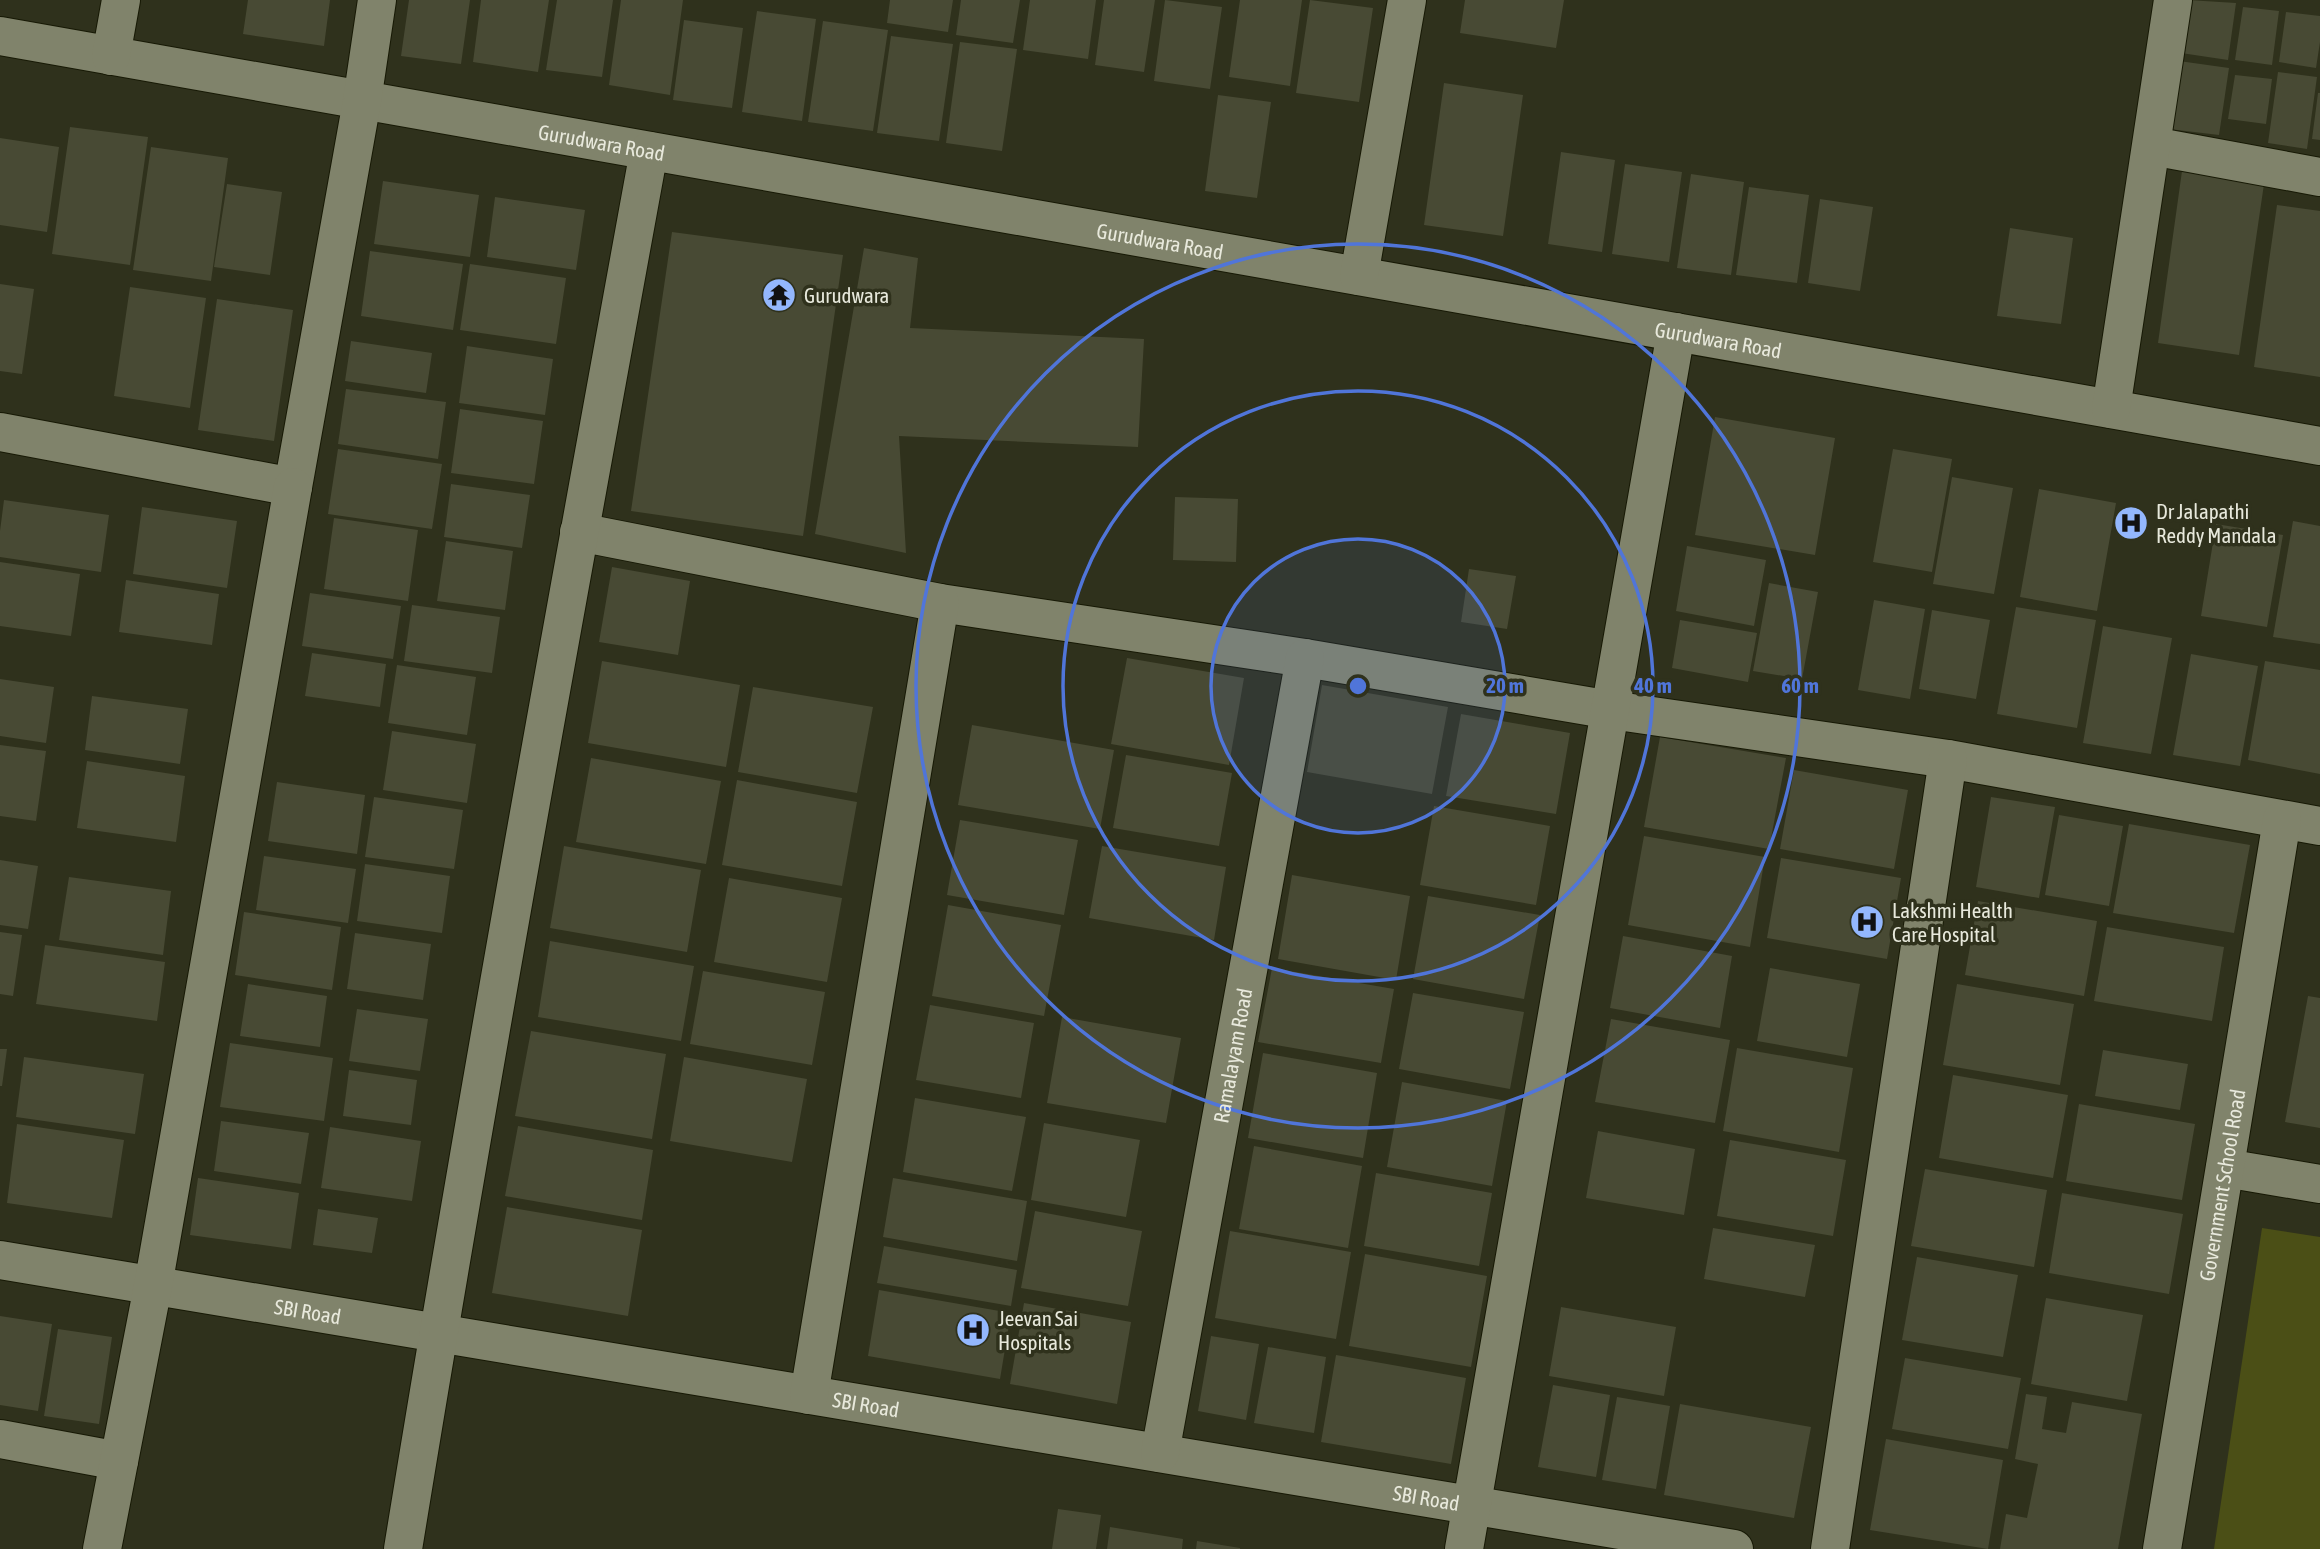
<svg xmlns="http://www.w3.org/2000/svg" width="2320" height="1549" viewBox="0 0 2320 1549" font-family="'Asap Condensed',sans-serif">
<rect width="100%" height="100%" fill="#2f311c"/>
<!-- green -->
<path fill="#4b4f16" d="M2262,1228l58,9v312h-106z"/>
<!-- building -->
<path fill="#484a34" d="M248,0h82l-6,46 -81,-12z
M409,0h61l-9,64 -60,-8z
M481,0h68l-11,72 -65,-10z
M557,0h56l-11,77 -56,-7z
M621,0h62l-13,95 -61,-10z
M890,0h63l-5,32 -61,-9z
M961,0h59l-7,43 -57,-8z
M1030,0h66l-8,59 -65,-9z
M1104,0h51l-11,72 -49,-7z
M1165,0l57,7 -12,82 -56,-8z
M1240,0h62l-12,86 -61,-9z
M1310,0l63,8 -14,94 -63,-9z
M1465,0h99l-8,48 -96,-15z
M2188,0l48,3 -8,57 -47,-7z
M2243,7l36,4 -7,54 -37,-5z
M757,11l59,8 -14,102 -60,-9z
M2286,12l34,4v26l-4,26 -37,-6z
M684,20l59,8 -11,80 -59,-8z
M823,21l65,9 -15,101 -65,-9z
M891,36l62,8 -14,97 -62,-8z
M960,42l57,7 -15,102 -56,-8z
M2179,61l50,7 -10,67 -50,-6z
M2278,72l39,5 -10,72 -39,-6z
M2235,75l37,4 -6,45 -38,-5z
M1444,83l79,12 -20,141 -79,-11z
M2318,93h2v47l-8,-1z
M1218,95l53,7 -14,96 -52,-7z
M70,127l78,10 -18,128 -78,-11z
M0,138l59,9 -12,85 -47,-7z
M151,147l77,11 -17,123 -78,-11z
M1561,152l54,8 -13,92 -54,-8z
M1625,164l57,8 -13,90 -57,-8z
M2182,171l82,13 -25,171 -81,-12z
M1691,174l53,8 -13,93 -54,-7z
M383,181l96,14 -9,62 -96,-13z
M227,184l55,8 -12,83 -56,-8z
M1749,187l60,8 -12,88 -61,-8z
M495,197l90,13 -9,60 -89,-13z
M1820,199l53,8 -13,84 -52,-8z
M2277,205l43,6v166l-66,-10z
M2010,228l63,10 -12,86 -64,-8z
M672,232l171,23 -40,281 -172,-25z
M864,248l54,10 -8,70 234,11 -6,108 -239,-11 7,117 -91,-19z
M370,251l93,13 -10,66 -92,-14z
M470,264l96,14 -10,66 -96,-14z
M0,284l34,5 -12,85 -22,-3z
M130,287l76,11 -16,110 -76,-12z
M217,299l76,11 -19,131 -76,-11z
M351,341l81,12 -6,40 -81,-12z
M467,346l86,13 -8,56 -86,-12z
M346,389l100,13 -8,57 -100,-15z
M460,409l83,12 -9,63 -83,-11z
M1715,417l120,21 -20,117 -120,-20z
M338,449l104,15 -10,65 -104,-15z
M1893,449l59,10 -20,113 -59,-10z
M1952,477l61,11 -19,106 -61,-10z
M451,484l79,11 -8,53 -78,-11z
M2039,489l77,14 -19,108 -77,-14z
M1175,497l63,2 -2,63 -63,-2z
M4,500l105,15 -8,57 -101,-15v-26z
M142,507l95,14 -10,67 -94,-14z
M334,518l84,12 -10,71 -84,-12z
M2293,521l27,5v118l-47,-7z
M2216,524l67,11 -16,92 -66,-11z
M446,541l67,10 -8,59 -68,-9z
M1687,546l79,14 -12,66 -78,-15z
M0,562l80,12 -9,62 -71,-10z
M612,567l78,14 -12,74 -79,-13z
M1469,569l47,7 -9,53 -46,-7z
M126,580l93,14 -7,51 -93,-13z
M1769,583l49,9 -16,87 -49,-8z
M310,593l91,13 -8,53 -91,-13z
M1874,600l51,9 -15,90 -52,-9z
M412,605l88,12 -8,56 -88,-12z
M2016,607l80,13 -19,108 -80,-14z
M1932,610l58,10 -14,79 -57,-10z
M1680,620l77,13 -9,49 -76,-14z
M2103,626l69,12 -21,116 -68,-11z
M312,653l74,11 -6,43 -75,-11z
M2191,654l67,12 -18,100 -67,-11z
M1127,658l117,20 -15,87 -118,-21z
M602,661l138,24 -14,82 -138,-24z
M2265,661l55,9v104l-72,-14z
M397,665l79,12 -9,58 -79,-12z
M0,679l54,8 -8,56 -46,-7z
M1322,685l126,22 -16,87 -125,-22z
M753,687l120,20 -16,86 -119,-21z
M92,696l96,13 -8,55 -95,-14z
M1461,714l109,19 -14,81 -110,-18z
M972,725l142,25 -14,79 -142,-24z
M392,731l84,13 -9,59 -84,-13z
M1660,737l126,21 -17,91 -125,-22z
M0,745l46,6 -10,70 -36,-5z
M1126,755l106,18 -13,73 -106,-18z
M591,758l130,23 -15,83 -130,-22z
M87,761l98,15 -9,66 -99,-14z
M1794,770l114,20 -14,79 -114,-20z
M737,780l120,22 -15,84 -120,-21z
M277,782l88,13 -8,59 -89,-13z
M374,797l89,13 -9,59 -89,-12z
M1991,797l64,10 -16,91 -63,-11z
M1434,806l116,20 -14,79 -116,-20z
M2059,815l64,11 -14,80 -64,-11z
M960,820l118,20 -14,75 -117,-20z
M2129,824l121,21 -16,88 -121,-20z
M1644,836l121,21 -15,90 -122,-22z
M564,846l137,24 -14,82 -137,-24z
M1102,846l124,21 -12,73 -125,-22z
M264,856l92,13 -8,54 -92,-13z
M1781,858l120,20 -14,81 -120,-21z
M0,860l38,6 -10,63 -28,-4z
M365,864l85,12 -8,57 -85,-12z
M1292,875l118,21 -14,84 -118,-21z
M69,877l102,14 -8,64 -104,-15z
M729,878l113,20 -15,84 -113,-20z
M1428,896l112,19 -16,84 -111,-20z
M1978,901l119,20 -13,75 -119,-21z
M948,905l113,20 -17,91 -112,-20z
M244,912l97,15 -9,63 -97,-15z
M2107,927l117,20 -12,74 -118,-20z
M0,932l22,3 -9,61 -13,-2z
M355,933l76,11 -8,56 -76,-11z
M1623,936l109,20 -12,72 -110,-20z
M550,941l144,25 -13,75 -143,-24z
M45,945l120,17 -8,59 -121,-17z
M1272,968l122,21 -13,74 -123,-21z
M1770,968l90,16 -13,73 -90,-16z
M703,971l122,21 -13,73 -122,-21z
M248,984l79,12 -7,51 -80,-11z
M1957,984l117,20 -14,81 -117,-20z
M1413,993l111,19 -14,77 -111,-20z
M2308,996l12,2v130l-35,-6z
M930,1005l104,18 -13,75 -105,-18z
M357,1009l71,10 -8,52 -71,-10z
M1062,1017l119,21 -15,85 -119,-20z
M1611,1019l119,21 -15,83 -120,-21z
M531,1031l135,23 -14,85 -137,-23z
M230,1043l103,15 -9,63 -104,-14z
M1737,1048l116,20 -14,84 -116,-21z
M0,1049h7l-5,37h-2z
M2103,1050l85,14 -8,46 -85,-14z
M1263,1053l114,20 -14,85 -115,-20z
M24,1057l120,17 -9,60 -119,-17z
M684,1057l123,22 -15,83 -122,-21z
M349,1070l68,10 -6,45 -68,-9z
M1953,1075l115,20 -15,83 -114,-20z
M1402,1082l105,19 -15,85 -105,-19z
M915,1098l111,19 -14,74 -109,-19z
M2079,1104l116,20 -13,76 -116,-19z
M221,1121l88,12 -8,51 -87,-13z
M1044,1123l96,17 -14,77 -95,-17z
M17,1124l107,16 -12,78 -105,-15z
M518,1126l135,24 -11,70 -137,-24z
M330,1127l91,14 -9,60 -91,-13z
M1598,1131l97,18 -11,66 -98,-17z
M1730,1140l116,20 -13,76 -116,-20z
M1254,1146l108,20 -14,82 -109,-19z
M1925,1169l122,21 -13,77 -123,-21z
M1376,1173l116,20 -13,73 -115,-20z
M198,1178l101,15 -8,56 -101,-14z
M893,1178l134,23 -10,60 -134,-24z
M2062,1193l121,21 -14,80 -120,-21z
M507,1207l135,23 -14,86 -136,-23z
M318,1209l60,9 -6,35 -59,-8z
M1035,1211l107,20 -14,75 -107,-18z
M1713,1228l102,17 -10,52 -101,-18z
M1230,1231l121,21 -15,87 -121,-21z
M884,1246l133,24 -6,36 -134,-23z
M1365,1254l122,22 -16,91 -122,-21z
M1917,1257l101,18 -15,82 -101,-17z
M879,1290l132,23 -11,66 -132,-23z
M2046,1298l97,17 -16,86 -96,-17z
M1024,1303l107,19 -14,82 -107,-20z
M1561,1307l115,20 -12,69 -115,-20z
M0,1316l52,8 -14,87 -38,-6z
M58,1329l54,8 -13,87 -55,-8z
M1211,1336l48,8 -13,76 -48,-9z
M1268,1347l58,10 -12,76 -60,-10z
M1336,1355l130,23 -15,86 -130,-22z
M1905,1358l116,20 -13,71 -116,-20z
M1553,1385l57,10 -14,82 -58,-10z
M2026,1394l21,3 -5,32 24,4 6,-31 70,12 -24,135h-118l6,-35 21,4 11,-54 -23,-5z
M1617,1397l53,9 -14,83 -54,-9z
M1680,1404l131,23 -17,91 -130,-23z
M1886,1439l117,21 -15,89 -118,-19z
M1058,1509l43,6 -5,34h-44z
M1110,1527l73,12 -1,10h-75z
M1197,1541l43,7v1h-44z"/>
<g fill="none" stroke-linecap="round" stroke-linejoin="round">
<!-- minor casing -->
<g stroke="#171905" stroke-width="40">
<g id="minor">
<path id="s1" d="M0,36l2320,410"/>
<path d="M111,56l10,-56"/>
<path d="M2152,146l168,31"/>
<path d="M1359,276l48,-276"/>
<path d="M2111,409l62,-409"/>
<path d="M0,432l293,55 69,-386 15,-101"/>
<path d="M579,532l361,71 365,55 306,52 337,49 372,67"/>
<path d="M2225,1168l95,16"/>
<path id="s2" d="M0,1260l1734,289"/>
<path d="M809,1395l131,-792"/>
<path d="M0,1439l119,22"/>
<path id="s3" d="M1160,1453l145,-795"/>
<path d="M102,1549l51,-263 140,-799"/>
<path d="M403,1549c76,-467 161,-933 246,-1398"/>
<path d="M1464,1549l212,-1217"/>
<path d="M1830,1549l118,-790"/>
<path id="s4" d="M2162,1549l120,-729"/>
</g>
</g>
<!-- minor -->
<use href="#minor" stroke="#80836b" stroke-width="38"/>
</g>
<!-- distance rings -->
<circle cx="1358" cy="686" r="147" fill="#5075d9" fill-opacity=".12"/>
<g fill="none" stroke="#5075d9" stroke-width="3.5">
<circle cx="1358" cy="686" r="147"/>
<circle cx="1358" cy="686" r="295"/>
<circle cx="1358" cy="686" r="442"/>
</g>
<!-- icons -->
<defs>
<g id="temple-disc" transform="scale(1.75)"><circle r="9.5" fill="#93b7fd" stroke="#2f311c"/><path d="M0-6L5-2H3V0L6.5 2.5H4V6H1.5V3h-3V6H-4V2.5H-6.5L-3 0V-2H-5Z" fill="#111"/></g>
<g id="hospital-disc" transform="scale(1.75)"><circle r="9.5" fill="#93b7fd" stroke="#2f311c"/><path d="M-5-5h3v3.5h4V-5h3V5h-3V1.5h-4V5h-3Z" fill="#111"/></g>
</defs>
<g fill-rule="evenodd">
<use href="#temple-disc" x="779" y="295"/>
<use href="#hospital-disc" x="2131" y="523"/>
<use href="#hospital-disc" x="1867" y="922"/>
<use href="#hospital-disc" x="973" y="1330"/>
</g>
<g text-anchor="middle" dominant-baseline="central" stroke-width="7" stroke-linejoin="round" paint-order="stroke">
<!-- street labels -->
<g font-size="21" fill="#e8e9dc" stroke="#2f311c">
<text stroke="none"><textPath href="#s1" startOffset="611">Gurudwara Road</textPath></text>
<text stroke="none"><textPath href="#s1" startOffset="1178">Gurudwara Road</textPath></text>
<text stroke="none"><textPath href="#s1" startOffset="1745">Gurudwara Road</textPath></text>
<text stroke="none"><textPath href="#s3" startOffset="404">Ramalayam Road</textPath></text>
<text stroke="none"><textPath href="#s4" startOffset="369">Government School Road</textPath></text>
<text stroke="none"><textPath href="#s2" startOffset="312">SBI Road</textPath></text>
<text stroke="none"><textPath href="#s2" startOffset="878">SBI Road</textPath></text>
<text stroke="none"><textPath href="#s2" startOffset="1446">SBI Road</textPath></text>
</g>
<!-- poi labels -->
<g font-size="21" fill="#e8e9dc" stroke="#2f311c" text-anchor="start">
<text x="804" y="295">Gurudwara</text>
<text x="2156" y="511">Dr Jalapathi<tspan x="2156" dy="24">Reddy Mandala</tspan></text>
<text x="1892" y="910">Lakshmi Health<tspan x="1892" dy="24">Care Hospital</tspan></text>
<text x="998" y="1318">Jeevan Sai<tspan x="998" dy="24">Hospitals</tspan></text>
</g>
</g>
<circle cx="1358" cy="686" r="10" fill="#5075d9" stroke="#2f311c" stroke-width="3.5"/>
<g font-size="21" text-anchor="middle" font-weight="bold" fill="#5075d9" stroke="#2f311c" stroke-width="7" stroke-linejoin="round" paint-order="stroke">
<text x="1505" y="693">20 m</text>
<text x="1653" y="693">40 m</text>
<text x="1800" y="693">60 m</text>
</g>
</svg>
